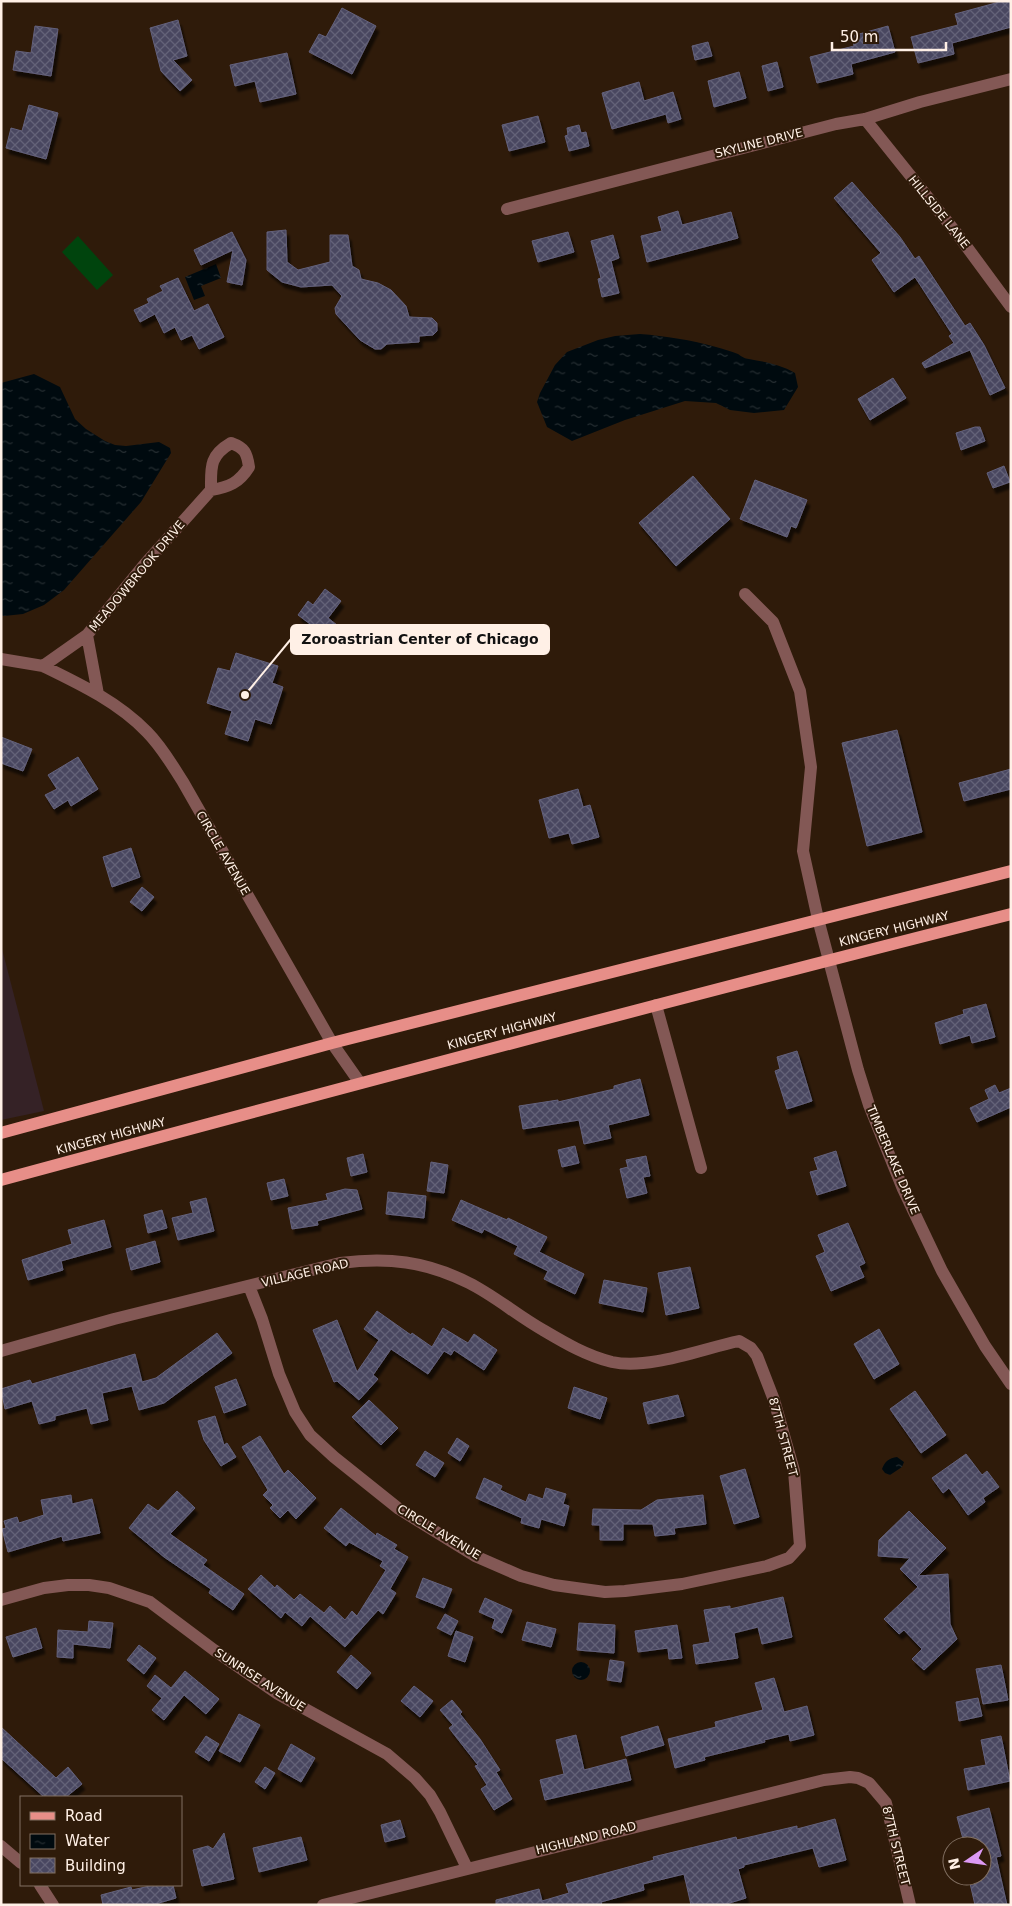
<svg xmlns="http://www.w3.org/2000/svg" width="1012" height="1906" viewBox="0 0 1012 1906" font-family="'DejaVu Sans',sans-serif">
<defs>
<pattern id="water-ripples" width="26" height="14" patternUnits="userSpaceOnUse" patternTransform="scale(1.25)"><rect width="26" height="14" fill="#000a0f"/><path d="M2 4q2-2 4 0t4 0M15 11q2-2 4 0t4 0" fill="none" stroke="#262e32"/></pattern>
<pattern id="building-cross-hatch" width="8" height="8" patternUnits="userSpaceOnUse" patternTransform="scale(1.25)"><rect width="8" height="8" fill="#494761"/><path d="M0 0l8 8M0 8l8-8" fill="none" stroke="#646278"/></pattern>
<filter id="shadow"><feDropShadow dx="3" dy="5.5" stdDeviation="1" flood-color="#0009"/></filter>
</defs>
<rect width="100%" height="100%" fill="#2f1b0a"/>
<!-- commercial -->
<path fill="#352226" d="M1,945l43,166 -43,9z"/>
<!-- grass -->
<path fill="#00440d" d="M78,236l35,39 -16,15 -35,-38z"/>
<!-- water -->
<path fill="url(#water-ripples)" d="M216,264l5,14 -20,8 4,10 -11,4 -9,-23z
M640,334c26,2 51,6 76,13 7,2 15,4 22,7 3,2 7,5 11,5 16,3 31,5 46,14l3,14 -14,23 -30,3 -24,-3 -14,-7 -31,-2 -60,19 -53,21 -25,-14 -10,-25 3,-9 15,-28 12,-13 31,-12 17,-4z
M34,374l26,13 15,32 11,10 19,12 10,4 11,1 33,-4 11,6 1,5 -30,49 -77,88 -20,15 -21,9 -19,2 -3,-1v-232z
M897,1457l7,5 -2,5 -12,8 -5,-2 -3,-4c3,-8 7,-11 15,-12z
M572 1671a9 9 0 1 1 18 0a9 9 0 1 1-18 0Z"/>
<!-- building -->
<path fill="url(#building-cross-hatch)" stroke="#63617c" filter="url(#shadow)" d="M1003,1h8v26l-59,16 2,11 -36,9 -7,-26 47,-12 -3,-11z
M342,8l34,18 -24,48 -43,-22 10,-18 7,3z
M178,20l9,36 -14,4 19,20 -12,11 -19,-20 -11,-43z
M35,26l23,3 -7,47 -38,-6 3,-19 15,2z
M888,26l7,26 -44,12 2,10 -36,9 -7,-26 44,-11 -2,-10z
M708,42l4,14 -17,4 -3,-14z
M287,53l9,41 -36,8 -5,-21 -20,5 -5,-21z
M777,62l6,25 -15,4 -6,-25z
M739,72l7,26 -32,9 -6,-26z
M639,82l5,19 29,-9 8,27 -13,4 -2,-9 -54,15 -10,-36z
M29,105l29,8 -12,46 -40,-11 5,-20 11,3z
M538,116l7,26 -36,9 -7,-26z
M579,125l2,8 5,-1 3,14 -20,5 -4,-15 3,-1 -1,-7z
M852,182l48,55 15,22 4,-3 46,70 5,-3 14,22 21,43 -15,7 -20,-45 -45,18 -3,-5 32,-20 -5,-7 3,-2 -37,-57 -21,15 -22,-32 9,-7 -47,-55z
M678,211l4,14 49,-13 7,26 -91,24 -6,-26 21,-5 -4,-14z
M286,230l1,32 11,8 32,-8v-27h18l4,31 7,4 2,9 17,4 13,7 15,16 3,11 23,1 5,5v8l-4,4 -14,1v6l-32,2 -6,5h-6l-15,-9 -24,-26 -1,-6 7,-12 -10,-11 -31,2 -19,-5 -15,-12v-38z
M232,232l14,28 -4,25 -15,-3 6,-32 -32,15 -7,-15z
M568,232l6,20 -36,10 -6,-21z
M613,235l6,23 -8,3 8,32 -17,4 -4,-18 3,-1 -10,-37z
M178,278l16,33 14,-7 16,33 -25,12 -7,-14 -11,5 -6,-13 -11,6 -9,-19 -15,8 -6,-12 15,-7 -2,-4 16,-8 -3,-5z
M893,378l13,20 -36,22 -12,-21z
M975,427h5l5,14 -24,9 -5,-17z
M1004,466l6,16 -17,6 -6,-15z
M693,476l37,43 -54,47 -37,-43z
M755,480l52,20 -11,28 -5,-2 -4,11 -47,-18z
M325,589l16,12 -13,17 18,14 -9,12 -39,-29 10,-14 5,4z
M236,653l42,13 -6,17 11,4 -12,37 -16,-5 -7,22 -23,-7 7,-23 -25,-8 11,-35 12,3z
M897,730l25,102 -55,14 -25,-103z
M1,737l31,12 -9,22 -22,-8z
M78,757l20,32 -27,17 -3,-6 -14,9 -9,-14 12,-6 -9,-14z
M1011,769v20l-47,12 -5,-18z
M578,789l5,18 7,-2 9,32 -27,7 -3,-11 -20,5 -10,-38z
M131,848l9,29 -28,10 -9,-30z
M142,887l12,10 -12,14 -12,-9z
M986,1004l9,33 -23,6 -2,-8 -30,9 -5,-21 29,-9 -1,-4z
M797,1051l15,50 -25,8 -12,-38 5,-2 -3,-12z
M640,1079l9,36 -41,10 3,13 -27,6 -5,-24 -56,9 -4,-23 39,-6v2l56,-13v-3z
M995,1085l4,8 12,-5v19l-34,15 -7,-14 19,-9 -4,-9z
M575,1146l4,17 -17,4 -4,-17z
M836,1151l10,35 -29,9 -7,-23 8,-2 -4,-12z
M363,1154l4,18 -16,4 -4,-18z
M646,1156l4,20 -7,1 4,16 -20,5 -7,-29 8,-2 -2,-7z
M431,1162l17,3 -4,28 -17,-2z
M284,1179l4,17 -17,4 -4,-17z
M345,1189l12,1 5,19 -45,12 1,4 -26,4 -4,-21 40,-8 -2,-6z
M388,1192l38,4 -2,22 -38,-4z
M206,1198l8,33 -36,9 -6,-22 21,-5 -3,-11z
M461,1200l46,20 1,-2 39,19 -8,15 45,22 -9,20 -31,-15 4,-8 -34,-17 4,-8 -34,-17 -2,4 -30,-13z
M162,1210l5,18 -19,5 -4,-18z
M104,1220l7,27 -50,14 2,9 -35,10 -6,-20 50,-16 -4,-14z
M848,1223l17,40 -6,3 5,11 -33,14 -15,-35 9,-4 -7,-17z
M155,1241l5,21 -29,8 -5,-21z
M690,1267l9,41 -33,7 -8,-42z
M604,1280l43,8 -4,24 -44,-9z
M377,1311l34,24 1,-2 20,14 11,-19 25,15 6,-9 23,16 -13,20 -30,-20 -3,5 -7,-4 -16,23 -37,-25 -18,26 5,4 -19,21 -22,-19 -3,1 -21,-52 24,-10 20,52 22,-32 -15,-11z
M879,1329l20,35 -25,15 -20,-35z
M217,1333l15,20 -68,50 -25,7 -7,-24 -30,7 6,27 -17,4 -4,-16 -32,8v4l-16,4 -7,-23 -27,8 -4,-20 29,-9 2,4 103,-30 7,28 14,-4z
M236,1379l10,26 -22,8 -9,-26z
M574,1387l33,11 -7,21 -32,-11z
M915,1391l31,44 -25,18 -31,-44z
M678,1395l6,21 -36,8 -5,-21z
M369,1400l29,28 -17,17 -29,-28z
M215,1416l9,29 3,-2 9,14 -15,9 -17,-26 -6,-19z
M260,1436l24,38 4,-4 28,28 -20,21 -8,-9 -8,8 -10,-10 3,-3 -10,-10 5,-5 -26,-43z
M457,1438l12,8 -9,15 -12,-8z
M425,1451l19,12 -9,14 -19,-12z
M966,1454l16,21 5,-4 12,16 -16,11 2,4 -17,13 -19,-27 -6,5 -11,-15z
M745,1469l14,48 -25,7 -14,-48z
M484,1478l18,8 -2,4 26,12 3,-8 14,5 3,-11 20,6 -3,10 6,2 -5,20 -23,-7 -2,9 -18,-5 1,-5 -46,-20z
M177,1491l18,17 -25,26 37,26 -4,5 41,29 -11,16 -24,-17 2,-4 -47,-32 -35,-29 19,-24 10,7z
M71,1495l1,9 20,-5 8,34 -37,8 -1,-5 -54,16 -6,-23 4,-1 -2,-7 13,-4 2,6 25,-8 -3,-15z
M703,1495l3,29 -32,4 1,6 -20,2 -2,-12h-30v16h-23v-15h-8l1,-16 48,1 16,-10z
M341,1508l35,28 1,-3 20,12 -3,4 14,8 -18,32 6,4 -13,21 -5,-4 -33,37 -35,-31 -8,10 -17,-14 -4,6 -33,-29 13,-14 14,13 2,-3 17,15 6,-6 24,19 6,-7 15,14 7,-9 5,5 29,-46 -6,-4 3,-5 -34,-19 -3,4 -22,-18z
M909,1511l37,37 -28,28 30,-2 2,50 7,15 -33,31 -12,-11 10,-10 -18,-19 -5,4 -15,-15 34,-32 -18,-18 10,-11 -32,-2 1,-16z
M423,1578l29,11 -8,19 -28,-11z
M783,1597l9,40 -30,7 -4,-17 -24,6 4,25 -42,6 -3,-19 17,-3 -6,-32 26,-4v3z
M485,1598l27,12 -10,23 -10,-5 3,-9 -16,-7z
M445,1614l13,7 -7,14 -14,-7z
M89,1621l24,2 -3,25 -37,-4v14l-16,-1 1,-27 30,2z
M527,1622l29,7 -5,18 -29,-7z
M579,1623l36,2 -1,28 -37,-3z
M677,1625l5,33 -13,1 -1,-11 -30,4 -3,-21z
M36,1628l6,20 -29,9 -7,-20z
M456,1631l17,6 -8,25 -17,-6z
M139,1645l17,13 -12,16 -17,-14z
M351,1655l20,18 -14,16 -20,-17z
M610,1660l14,2 -3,20 -14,-2z
M1001,1665l7,35 -25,4 -7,-35z
M185,1671l34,28 -13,15 -22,-19 -20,25 -12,-10 10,-12 -15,-12 8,-11 16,13z
M774,1678l10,34 23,-6 7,29 -24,6 -1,-7 -25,6 1,2 -61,15 1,3 -30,8 -7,-29 48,-12 -1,-5 48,-12 -8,-27z
M414,1686l19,15 -13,16 -19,-16z
M978,1698l4,18 -23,5 -3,-19z
M452,1700l10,12 -2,2 20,25 20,31 -4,2 16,27 -18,11 -13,-21 6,-4 -12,-19 3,-1 -29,-37 4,-3 -13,-15z
M239,1714l21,11 -20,37 -21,-11z
M658,1726l6,19 -38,11 -5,-19z
M1,1727l55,51 12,-11 14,17 -16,13h-22l-43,-39z
M576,1735l8,35 42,-11 5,21 -86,20 -5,-20 24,-6 -8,-34z
M206,1736l13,8 -10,17 -14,-9z
M1001,1736l9,45 -42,9 -4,-21 22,-4 -5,-25z
M291,1744l24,14 -14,24 -23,-13z
M265,1767l10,6 -10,16 -10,-7z
M989,1808l12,48 -5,1 11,48h-32l-6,-26 13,-3v-30h-17l-8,-29z
M835,1819l11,41 -27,7 -6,-19 -69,17v2l-6,2 8,29 -23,7h-32l-7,-31 -41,10 1,6 -43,12 1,3h-106v-5l43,-11 3,12 27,-8 -3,-9 88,-24 -1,-3 83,-20 1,3 60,-14v3z
M400,1820l5,17 -20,5 -4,-17z
M224,1833l10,46 -32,7 -9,-36 15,-4 5,3z
M301,1837l6,23 -48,12 -6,-24z
M154,1885h19l3,13 -24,7h-49l-2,-10 30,-8 1,3z"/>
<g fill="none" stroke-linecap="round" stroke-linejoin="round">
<!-- minor -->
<path stroke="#835855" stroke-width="12" d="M865,119l93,116 53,72
M507,209l329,-85 29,-5 55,-17 91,-23
M745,594l28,28 27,69 11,76 -8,84 15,68 40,151 11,35 34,84 39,82 43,75 26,38
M87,635l11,59
M1,659l42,7 44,-31 57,-70 67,-75c18,-3 28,-7 38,-23 -2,-14 -4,-19 -18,-24 -22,13 -20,24 -20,47
M43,666c37,18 75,36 104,66 15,15 25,33 36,50l149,261 28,40
M656,1005l45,163
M1,1351l113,-32 226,-56c48,-6 85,-2 129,20 26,13 49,33 74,47 22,13 44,26 69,32 37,8 89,-13 127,-21l12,7 6,8 17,44 20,71 6,75 -11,12 -22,8 -85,18 -57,7 -20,1 -51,-7 -33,-9 -46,-20 -76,-47 -65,-52 -24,-22 -15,-23 -16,-38 -17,-55 -13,-33
M1,1600l43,-12 24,-3h21l20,3 41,14 64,48 64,44 109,60 28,24 15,17 10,17 27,56
M1,1846l20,17
M40,1885l13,20
M323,1905l501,-125 26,-3 8,1 11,5 17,20 24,102"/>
<!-- primary -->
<path stroke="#e78e88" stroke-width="12" d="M1,1133l331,-90 679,-172
M1,1180c336,-91 672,-181 1010,-266"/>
</g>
<g text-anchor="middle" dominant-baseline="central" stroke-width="4" stroke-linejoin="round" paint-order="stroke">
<!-- street labels -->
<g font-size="12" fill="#fff0e6" stroke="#2f1b0a">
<text transform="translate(759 143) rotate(-14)">SKYLINE DRIVE</text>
<text transform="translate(939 212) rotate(51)">HILLSIDE LANE</text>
<text transform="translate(137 576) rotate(-50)">MEADOWBROOK DRIVE</text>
<text transform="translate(223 853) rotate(60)">CIRCLE AVENUE</text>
<text transform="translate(894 929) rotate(-14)">KINGERY HIGHWAY</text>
<text transform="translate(502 1031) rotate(-15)">KINGERY HIGHWAY</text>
<text transform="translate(111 1136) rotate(-15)">KINGERY HIGHWAY</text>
<text transform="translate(893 1160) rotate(67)">TIMBERLAKE DRIVE</text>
<text transform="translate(305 1273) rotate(-13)">VILLAGE ROAD</text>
<text transform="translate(783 1437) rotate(75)">87TH STREET</text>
<text transform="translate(439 1532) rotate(31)">CIRCLE AVENUE</text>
<text transform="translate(260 1680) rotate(33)">SUNRISE AVENUE</text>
<text transform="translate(586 1838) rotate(-14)">HIGHLAND ROAD</text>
<text transform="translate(896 1846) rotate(76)">87TH STREET</text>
</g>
</g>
<!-- callouts -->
<path fill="none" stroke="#fff0e6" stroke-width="2" d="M245 695L291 639"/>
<circle fill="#fff0e6" stroke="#2f1b0a" stroke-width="2" cx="245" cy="695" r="5"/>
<rect fill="#fff0e6" stroke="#fff0e6" stroke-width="2" x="291" y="625" width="258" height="29" rx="5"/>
<g font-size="14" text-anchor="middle" font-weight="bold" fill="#111">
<text x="420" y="644">Zoroastrian Center of Chicago</text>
</g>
<!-- border -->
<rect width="1012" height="1906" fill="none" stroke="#fff0e6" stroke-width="5"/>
<!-- legend -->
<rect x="20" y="1796" width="162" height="90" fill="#2f1b0a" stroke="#827062"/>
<rect x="30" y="1812" width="25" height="8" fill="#e78e88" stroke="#827062"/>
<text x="65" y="1821" font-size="15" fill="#fff0e6">Road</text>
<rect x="30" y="1834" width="25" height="15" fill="url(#water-ripples)" stroke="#827062"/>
<text x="65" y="1846" font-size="15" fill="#fff0e6">Water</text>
<rect x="30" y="1858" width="25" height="15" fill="url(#building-cross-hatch)" stroke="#827062"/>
<text x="65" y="1871" font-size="15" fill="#fff0e6">Building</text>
<!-- north arrow -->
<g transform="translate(967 1861) rotate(257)"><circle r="24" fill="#2f1b0a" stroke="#827062"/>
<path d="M0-4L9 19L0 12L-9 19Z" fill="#dc99f4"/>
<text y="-8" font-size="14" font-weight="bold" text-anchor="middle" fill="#fff0e6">N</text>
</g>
<!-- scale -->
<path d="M832 42v8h114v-8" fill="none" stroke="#fff0e6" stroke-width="2.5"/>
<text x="840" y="42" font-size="15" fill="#fff0e6" stroke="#2f1b0a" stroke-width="4" paint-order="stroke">50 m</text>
</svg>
